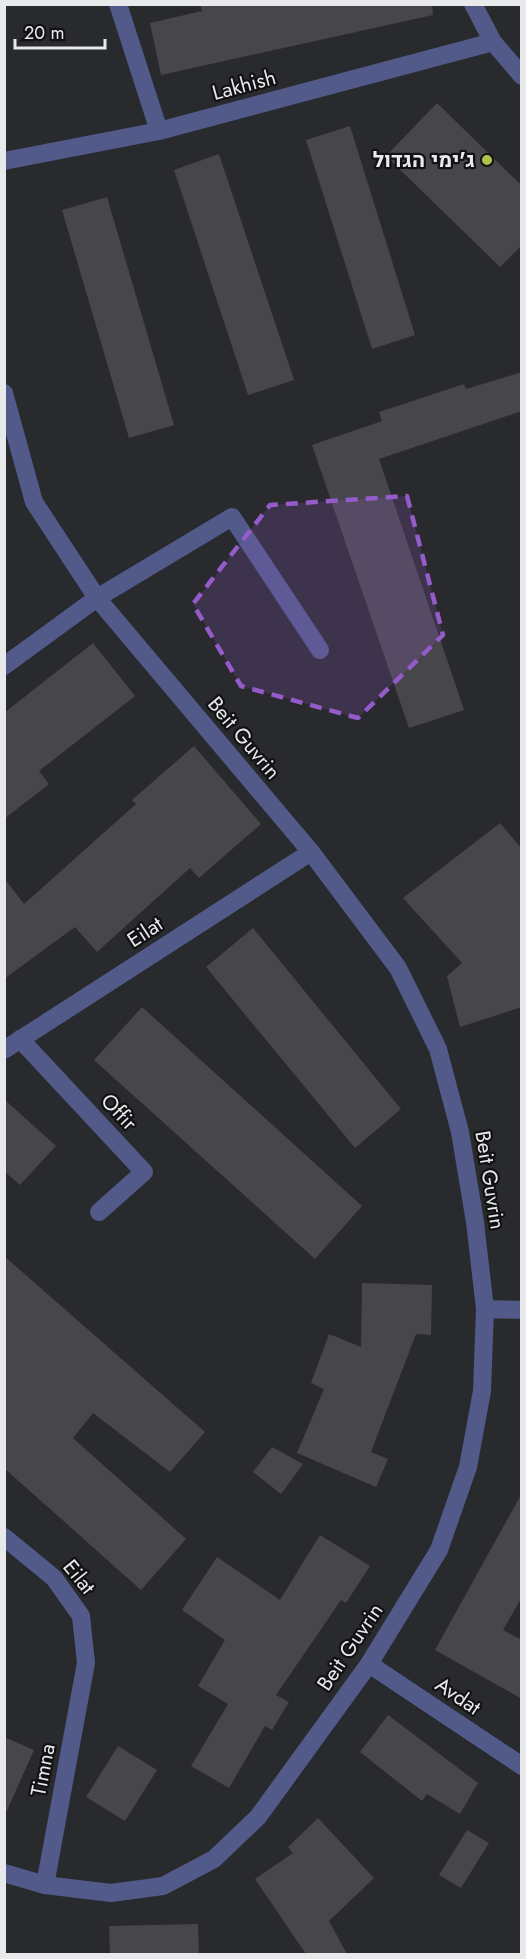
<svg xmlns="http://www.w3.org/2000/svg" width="526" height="1959" viewBox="0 0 526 1959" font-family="Jost,Heebo,sans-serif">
<rect width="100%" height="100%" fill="#292a2d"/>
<!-- building -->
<path fill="#47474b" d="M200,4h232l1,11 -272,60 -11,-52 52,-12z
M437,103l85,83v59l-22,22 -114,-111z
M350,126l65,209 -43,14 -66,-209z
M219,154l75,226 -46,15 -74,-225z
M107,197l67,228 -45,13 -67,-228z
M522,372v39l-143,48 85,251 -55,18 -97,-283 70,-24 -3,-9 85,-28 2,5z
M93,643l42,53 -96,75 10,13 -45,35v-106z
M194,746l67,78 -62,54 -9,-10 -93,84 -22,-25 -71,52v-101l20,26 112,-100 -4,-4z
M500,823l22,26v158l-62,20 -13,-51 15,-13 -59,-65z
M253,928l148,181 -46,39 -149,-181z
M142,1007l220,199 -47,53 -221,-199z
M4,1099l52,47 -36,39 -16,-14z
M4,1256l201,176 -35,40 -77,-59 -20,25 113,101 -45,51 -137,-122z
M362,1283l70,2 -1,50 -15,-1 -45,118 17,7 -12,28 -79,-34 27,-64 -13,-6 18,-49 32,13z
M272,1447l31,17 -22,30 -28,-22z
M522,1493v104l-19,33 19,10v59l-87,-49z
M320,1535l50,31 -24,37 -5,-3 -65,95 13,7 -17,28 -7,-4 -36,62 -38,-22 37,-62 -30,-18 27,-46 -43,-30 35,-53 63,43z
M388,1715l90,68 -18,31 -33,-20 -5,7 -62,-49z
M4,1737l30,13 -30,67z
M118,1746l39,24 -32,51 -39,-24z
M318,1818l56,60 -45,43 18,33h-41l-51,-75 38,-26 -5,-6z
M467,1830l22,13 -28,45 -22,-13z
M198,1924l1,30h-89l-1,-28z"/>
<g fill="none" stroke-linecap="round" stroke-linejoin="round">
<!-- minor -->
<path stroke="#515a89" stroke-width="18" d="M118,4l41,127
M473,4l20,38 29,34
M4,161l155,-30 334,-89
M4,393l30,109 63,96 214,254 87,116 40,81 22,83 15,90 10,87 -3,82 -14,76 -29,83 -70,114 -111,153 -44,42 -51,27 -52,7 -66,-8 -41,-12
M4,666l93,-68 135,-81 88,133
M20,1039l124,133 -45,40
M4,1050l307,-198
M485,1309l37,1
M4,1537l50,41 27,38 5,47 -41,222
M369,1664l153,102"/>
</g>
<!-- marked area -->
<path fill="#965bca" fill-opacity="0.2" stroke="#965bca" stroke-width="4.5" stroke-dasharray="12 8" stroke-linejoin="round" d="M407,496l36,139 -85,83 -117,-32 -48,-82 77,-99z"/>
<!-- markers -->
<circle fill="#b2c34c" stroke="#121214" stroke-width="2" cx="487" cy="160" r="6"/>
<g text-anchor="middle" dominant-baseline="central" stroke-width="4.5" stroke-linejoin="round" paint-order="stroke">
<!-- street labels -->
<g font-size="21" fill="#e8e9eb" stroke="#121214">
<text transform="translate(244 85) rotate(-15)">Lakhish</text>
<text transform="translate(244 738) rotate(50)">Beit Guvrin</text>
<text transform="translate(145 932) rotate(-33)">Eilat</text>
<text transform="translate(119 1112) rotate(47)">Offir</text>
<text transform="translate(490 1180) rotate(81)">Beit Guvrin</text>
<text transform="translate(79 1577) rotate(51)">Eilat</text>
<text transform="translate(350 1647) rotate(-56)">Beit Guvrin</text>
<text transform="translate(458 1696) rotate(34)">Avdat</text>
<text transform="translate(43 1770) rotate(-79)">Timna</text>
</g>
<!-- poi labels -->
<g font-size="21" font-weight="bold" fill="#e8e9eb" stroke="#121214" text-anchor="end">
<text x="475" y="160">ג'ימי הגדול</text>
</g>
</g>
<!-- border -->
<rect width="526" height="1959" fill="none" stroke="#e8e9eb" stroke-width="12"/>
<!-- scale -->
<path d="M15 39v9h90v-9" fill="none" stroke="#e8e9eb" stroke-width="3"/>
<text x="24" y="39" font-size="18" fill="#e8e9eb" stroke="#121214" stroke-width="4.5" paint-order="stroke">20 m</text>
</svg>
